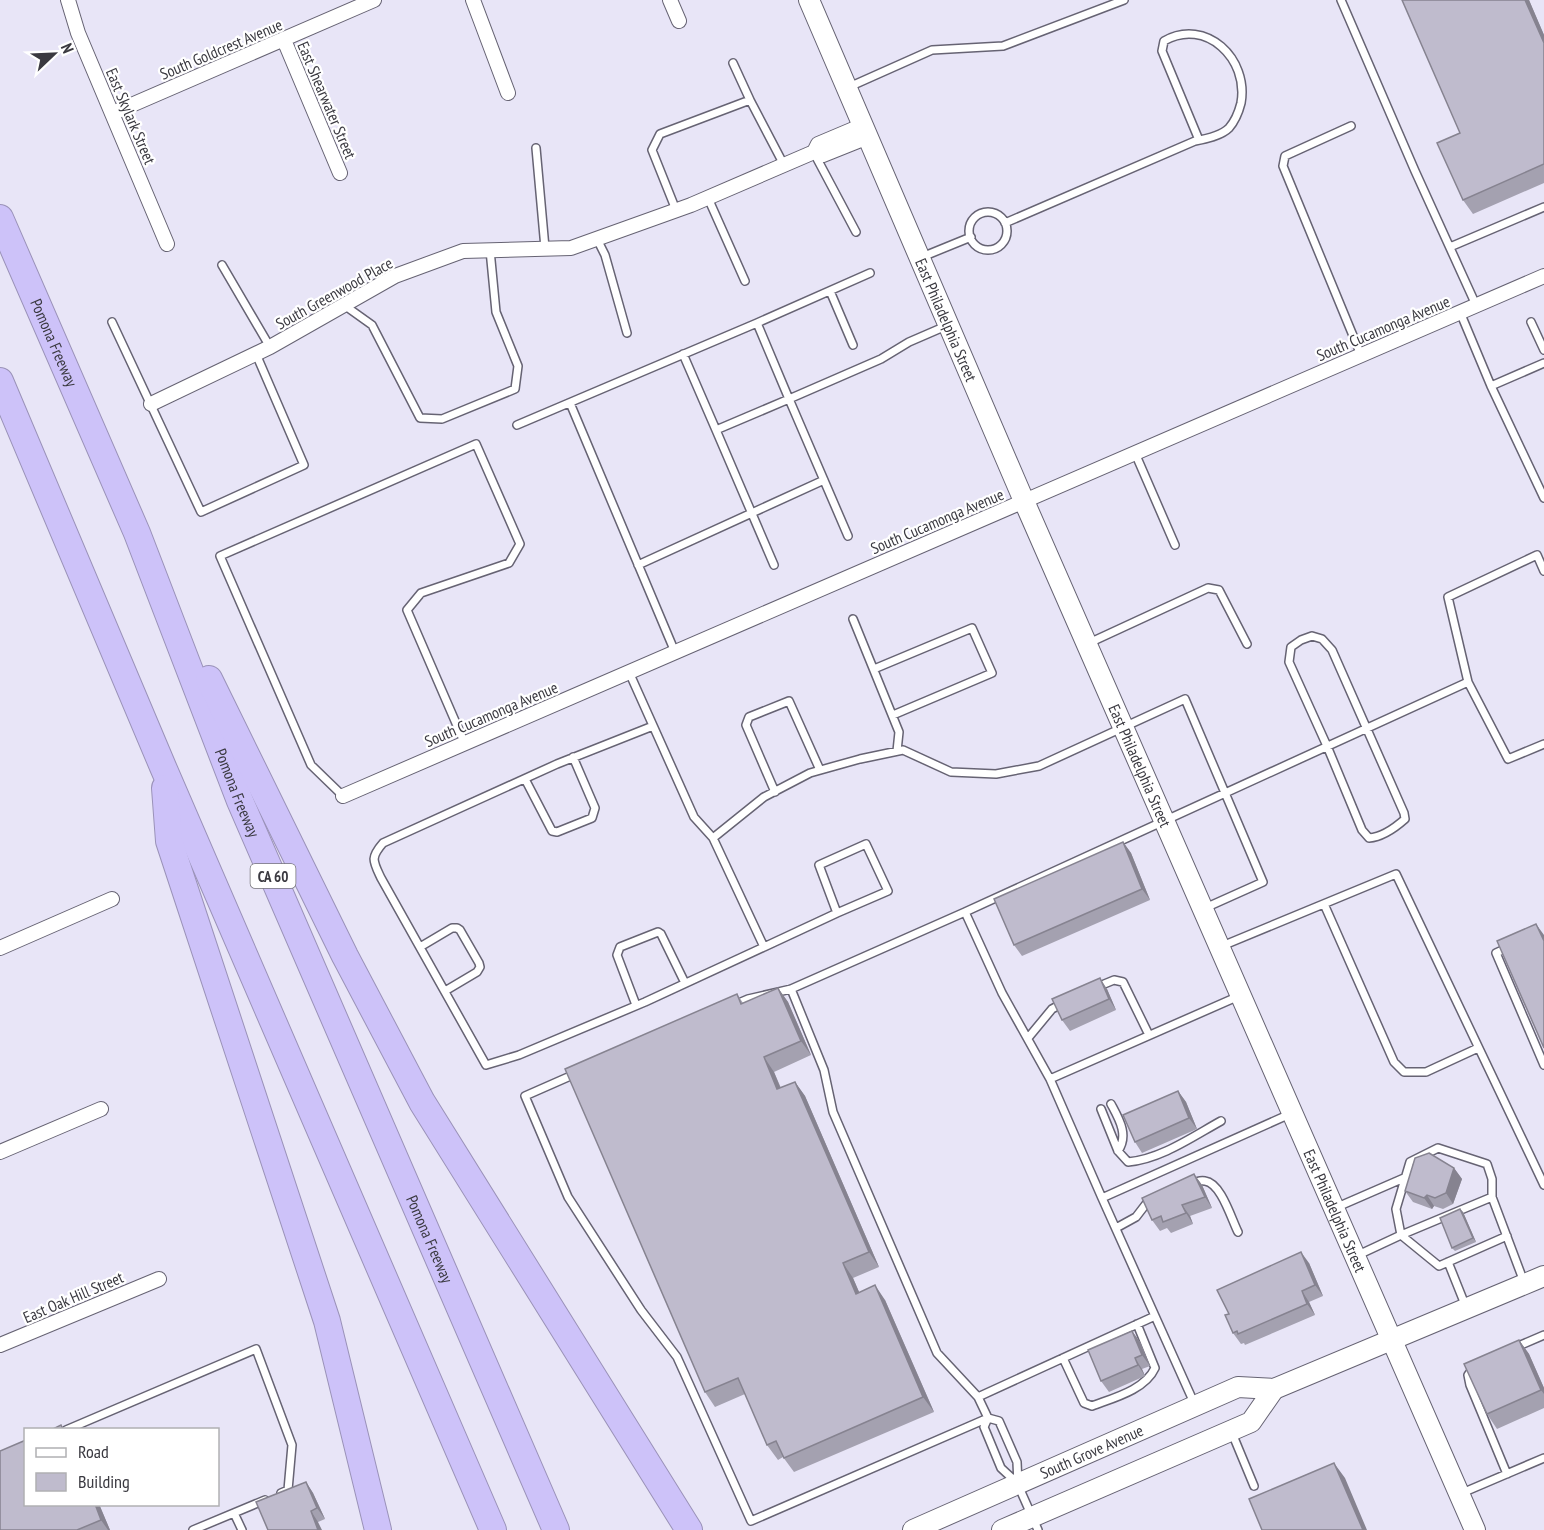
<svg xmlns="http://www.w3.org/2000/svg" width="1544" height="1530" viewBox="0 0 1544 1530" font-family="'PT Sans Narrow',sans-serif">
<rect width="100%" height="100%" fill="#e8e5f7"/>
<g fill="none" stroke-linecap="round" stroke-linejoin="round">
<!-- lane casing -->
<g stroke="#666373" stroke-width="10">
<path id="lane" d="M1341,0l74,171 61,134
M733,63l17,37
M849,87l83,-37 71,-4 121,-46
M1351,126l-66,30 -2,10 78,189
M536,148l9,100
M814,153l42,79
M708,198l37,83
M676,210l-24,-60 8,-16 90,-34 34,65
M969 231a19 19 0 1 1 38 0a19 19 0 1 1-38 0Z
M1005,223l190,-82c11,-2 26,-5 34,-13 6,-7 10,-17 12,-25 8,-44 -35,-86 -77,-62l-2,10 37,89
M597,239l8,16 22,78
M1450,247l94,-40
M922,257l49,-20
M222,265l48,82
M830,291l23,54
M344,305l28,20 48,93 22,1 73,-30 3,-23 -22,-54 -6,-62
M1460,312l31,74 53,112
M112,322l89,190 103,-47 -48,-111
M1531,322l13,28
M757,323l113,-50
M683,354l33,76
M1491,386l53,-23
M570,403l105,249
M517,425l240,-102 32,76 92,-40 28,-17 37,-16
M1135,453l40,92
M638,565l186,-85
M774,565l-58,-135 73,-31 59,137
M1544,571l-7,-16 -89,42 20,85 40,77 36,-15
M853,619l46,113 -2,19
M1312,636l10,3 10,11 72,163 1,6c-9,8 -23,18 -36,19l-7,-8 -35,-84 -38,-84 2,-15 10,-7z
M1089,643l119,-55 11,2 28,54
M874,669l98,-41 20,45 -99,42
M629,672l65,145 19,21 51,-41 46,-24 50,-14 43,-9 48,22 45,2 43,-8 146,-67 78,183 -58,26
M653,726l-96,38 -174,79c-13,15 -10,18 -2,35l105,187 33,-10 126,-53 119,-55 -51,-109
M525,779l27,52 5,1 35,-14 3,-10 -22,-51
M775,792l-29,-67 3,-8 40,-16 31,69
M343,796l-32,-31 -91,-209 256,-112 44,100 -11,19 -88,30 -14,17 58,134
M1324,904l70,158 10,10h22l52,-24
M1222,946l174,-72 148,311
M420,947l32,-19h5l3,2 19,33 1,4 -3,5 -32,19
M764,947l73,-34 -18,-48 47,-21 22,47 -51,22
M1509,947l-13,6 48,112
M1097,987l17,-7 9,2 26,53
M791,989l33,81 9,42 104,241 41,44 10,21
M636,1005l-19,-50 3,-8 38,-15 3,2 24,49
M734,1005l14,-6 43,-10 174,-77
M1028,1038l24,-29 11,-6
M575,1074l-50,22 43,101 73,113 36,47 74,164 237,-103 11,3 18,41 1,23 20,45
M1050,1079l-48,-86 -37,-81 503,-230
M1111,1104c8,15 18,31 7,47
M1101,1109l17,42 10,11c33,-3 64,-25 93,-41
M1191,1184c4,-2 9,-4 14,-3 16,2 26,37 33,51
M1492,1197l-91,38 38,31 68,-30
M1102,1198l-52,-119 189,-83
M1335,1208l69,-30
M1116,1228l20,-11 10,-13 7,-4
M1356,1256l45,-21 -5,-26 14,-47 28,-14 49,16 5,15v18l32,85
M1448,1262l18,45
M1516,1347l28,-12
M1063,1358l21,45 8,3c21,-8 53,-16 63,-38l-18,-44
M1474,1367l-6,8 2,10 37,89
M978,1397l177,-81
M1195,1405l-93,-207 188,-84
M988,1418l-4,9 17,41 15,14
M66,1430l190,-81 36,96 -4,45 -7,3
M1232,1433l22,53
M1462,1493l82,-35
M234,1513l8,17
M193,1530l72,-30"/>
</g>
<!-- street casing -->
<g stroke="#666373" stroke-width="16">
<path id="street" d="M68,0l10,33 89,211
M473,0l35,93
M670,0l9,21
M284,40l56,133
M113,113l261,-113
M814,152l9,3 45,-18
M151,404l119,-57 125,-71 68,-25 108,-3 120,-43 123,-53 4,-8 45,-19
M343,796l1201,-520
M0,948l112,-49
M0,1152l101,-43
M0,1345l159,-66"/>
</g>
<!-- secondary casing -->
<g stroke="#666373" stroke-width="22">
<g id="secondary">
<path id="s1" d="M809,0l215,501 451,1029"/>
<path id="s2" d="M913,1530l325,-143 36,2 270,-113"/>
<path d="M1002,1530l249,-108 23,-33"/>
</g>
</g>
<!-- highway casing -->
<g stroke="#9a92b8" stroke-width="28">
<g id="highway">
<path id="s3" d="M0,218l137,315 103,268 316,729"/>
<path d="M0,381l163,386 330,763"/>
<path d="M209,679l136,277 77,146 267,428"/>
<path d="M165,788l4,53 158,480 51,209"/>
</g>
</g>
<!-- lane -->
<use href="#lane" stroke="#fff" stroke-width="7"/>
<!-- street -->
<use href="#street" stroke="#fff" stroke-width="14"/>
<!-- secondary -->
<use href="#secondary" stroke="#fff" stroke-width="20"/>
<!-- highway -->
<use href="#highway" stroke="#cdc2f9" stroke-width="26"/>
</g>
<!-- wall -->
<path fill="#a4a1b0" d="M1402,0h127l15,35v148l-71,31 -10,-14 -3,-67z
M1123,842l8,11 19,47 -128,56 -8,-11z
M778,988l10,14 23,53 -37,17 7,16 14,-6 10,14 74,171 -26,11 6,14 26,8 49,112 -140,60 -11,-15 -5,3 -11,-15 -22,-51 -30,13 -10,-15 32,-398 6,9z
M1107,989l9,21 -46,21 -8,-11z
M1178,1091l8,11 11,27 -55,24 -7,-11z
M1454,1168l8,11 -9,25 -10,5 -9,-3 -2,3 -19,-7 -8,-11z
M1194,1174l8,11 10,23 -22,8 3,8 -22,9 -4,-5 -7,3 -8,-11z
M1460,1209l3,3 13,30 -21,9 -3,-3z
M1309,1263l14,33 -14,6 6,13 -70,30 -1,-2 -3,1 -8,-11 -4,-19z
M1132,1331l8,11 10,24 -8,3 3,7 -36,16 -8,-11z
M1519,1340l10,14 15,34v20l-47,21 -10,-15z
M306,1482l7,11 12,26 -7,3 -50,8z
M26,1504h73l11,26h-110z"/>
<!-- shaded-wall -->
<path fill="#868390" d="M1525,0h4l15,35v8z
M1123,842l8,11 19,47 -8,-11z
M1536,924l8,11v6z
M1100,978l7,11 9,21 -7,-11z
M778,988l10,14 23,53 -10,-14z
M764,1057l10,15 13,32 -10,-15z
M795,1082l10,14 74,171 -10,-15z
M1178,1091l8,11 11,27 -8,-11z
M1454,1168l8,11 -9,25 -7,-11z
M1194,1174l8,11 10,23 -7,-11z
M1427,1195l7,11 -2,3 -8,-11z
M1182,1205l8,11 3,8 -7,-11z
M1460,1209l3,3 13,30 -3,-4z
M1301,1252l8,11 14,33 -8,-11z
M843,1263l10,15 13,30 -10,-14z
M875,1285l10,15 49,112 -11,-15z
M1302,1291l7,11 6,13 -8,-11z
M1132,1331l8,11 10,24 -8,-11z
M1519,1340l10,14 15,34v6l-3,-4z
M1135,1358l7,11 3,7 -7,-11z
M1334,1463l11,15 22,52h-4z
M306,1482l7,11 12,26 -8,-11z
M95,1504h4l11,26h-2l-7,-10z
M311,1511l7,11 4,8h-4z"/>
<!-- building -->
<path fill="#bfbbcd" stroke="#868390" stroke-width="1.5" d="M1402,0h123l19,43v121l-81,36 -26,-57 23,-10z
M1123,842l19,47 -128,56 -20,-46z
M1536,924l8,17v107l-47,-107z
M1100,978l9,21 -47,21 -10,-21z
M778,988l23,53 -37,16 13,32 18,-7 74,170 -26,11 13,31 19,-9 48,112 -139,61 -8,-17 -9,4 -29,-67 -33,14 -140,-323 172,-75 4,10z
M1178,1091l11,27 -54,24 -12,-27z
M1429,1153l25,15 -8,25 -11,5 -8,-3 -3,3 -19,-7 10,-33z
M1194,1174l11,23 -23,8 4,8 -23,9 -2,-6 -9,4 -10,-22z
M1460,1209l13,29 -21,10 -12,-30z
M1301,1252l14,33 -13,6 5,13 -69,30 -1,-3 -4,2 -8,-18 4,-1 -12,-24z
M1132,1331l10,24 -7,3 3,7 -37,16 -13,-31z
M1519,1340l22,50 -54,24 -23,-50z
M61,1425l2,5h-12z
M26,1440v64h69l6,16 -24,10h-77v-79z
M1334,1463l29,67h-101l-13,-31z
M306,1482l11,26 -6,3 7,19h-50l-12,-28z"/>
<g text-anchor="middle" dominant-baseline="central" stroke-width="4.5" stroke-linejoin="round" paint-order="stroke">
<!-- shield labels -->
<rect fill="#fff" stroke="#757479" stroke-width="1.5" x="250.5" y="864" width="45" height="24" rx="4.5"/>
<g font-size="15" font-weight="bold" fill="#3a3940">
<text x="273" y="876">CA 60</text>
</g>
<!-- street labels -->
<g font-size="16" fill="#3a3940" stroke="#fff">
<text transform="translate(221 49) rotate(-23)">South Goldcrest Avenue</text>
<text transform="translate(327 100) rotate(67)">East Shearwater Street</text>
<text transform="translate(131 116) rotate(67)">East Skylark Street</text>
<text transform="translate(334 293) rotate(-29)">South Greenwood Place</text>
<text stroke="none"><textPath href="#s1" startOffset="348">East Philadelphia Street</textPath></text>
<text transform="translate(1383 328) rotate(-23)">South Cucamonga Avenue</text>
<text stroke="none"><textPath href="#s3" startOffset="136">Pomona Freeway</textPath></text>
<text transform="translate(937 521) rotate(-23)">South Cucamonga Avenue</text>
<text transform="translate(491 714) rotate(-23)">South Cucamonga Avenue</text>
<text stroke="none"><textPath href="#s1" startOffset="834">East Philadelphia Street</textPath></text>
<text stroke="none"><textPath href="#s3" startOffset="622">Pomona Freeway</textPath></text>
<text stroke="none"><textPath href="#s1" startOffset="1320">East Philadelphia Street</textPath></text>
<text stroke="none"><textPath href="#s3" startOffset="1108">Pomona Freeway</textPath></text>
<text transform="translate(73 1297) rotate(-23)">East Oak Hill Street</text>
<text stroke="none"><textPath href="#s2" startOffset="195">South Grove Avenue</textPath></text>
</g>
</g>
<!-- legend -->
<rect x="24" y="1428" width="195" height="78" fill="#ffffff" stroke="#b0b0b3" stroke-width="1.5"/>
<rect x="36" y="1448" width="30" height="9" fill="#ffffff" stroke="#b0b0b3" stroke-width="1.5"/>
<text x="78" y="1458" font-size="18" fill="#3a3940">Road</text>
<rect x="36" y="1473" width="30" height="18" fill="#bfbbcd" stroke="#b0b0b3" stroke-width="1.5"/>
<text x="78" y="1488" font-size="18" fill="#3a3940">Building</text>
<!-- north arrow -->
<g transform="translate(54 54) rotate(67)" stroke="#ffffff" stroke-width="4.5" paint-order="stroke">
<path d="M0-4.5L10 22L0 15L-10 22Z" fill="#3a3940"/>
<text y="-9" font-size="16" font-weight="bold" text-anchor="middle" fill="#3a3940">N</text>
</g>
</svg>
